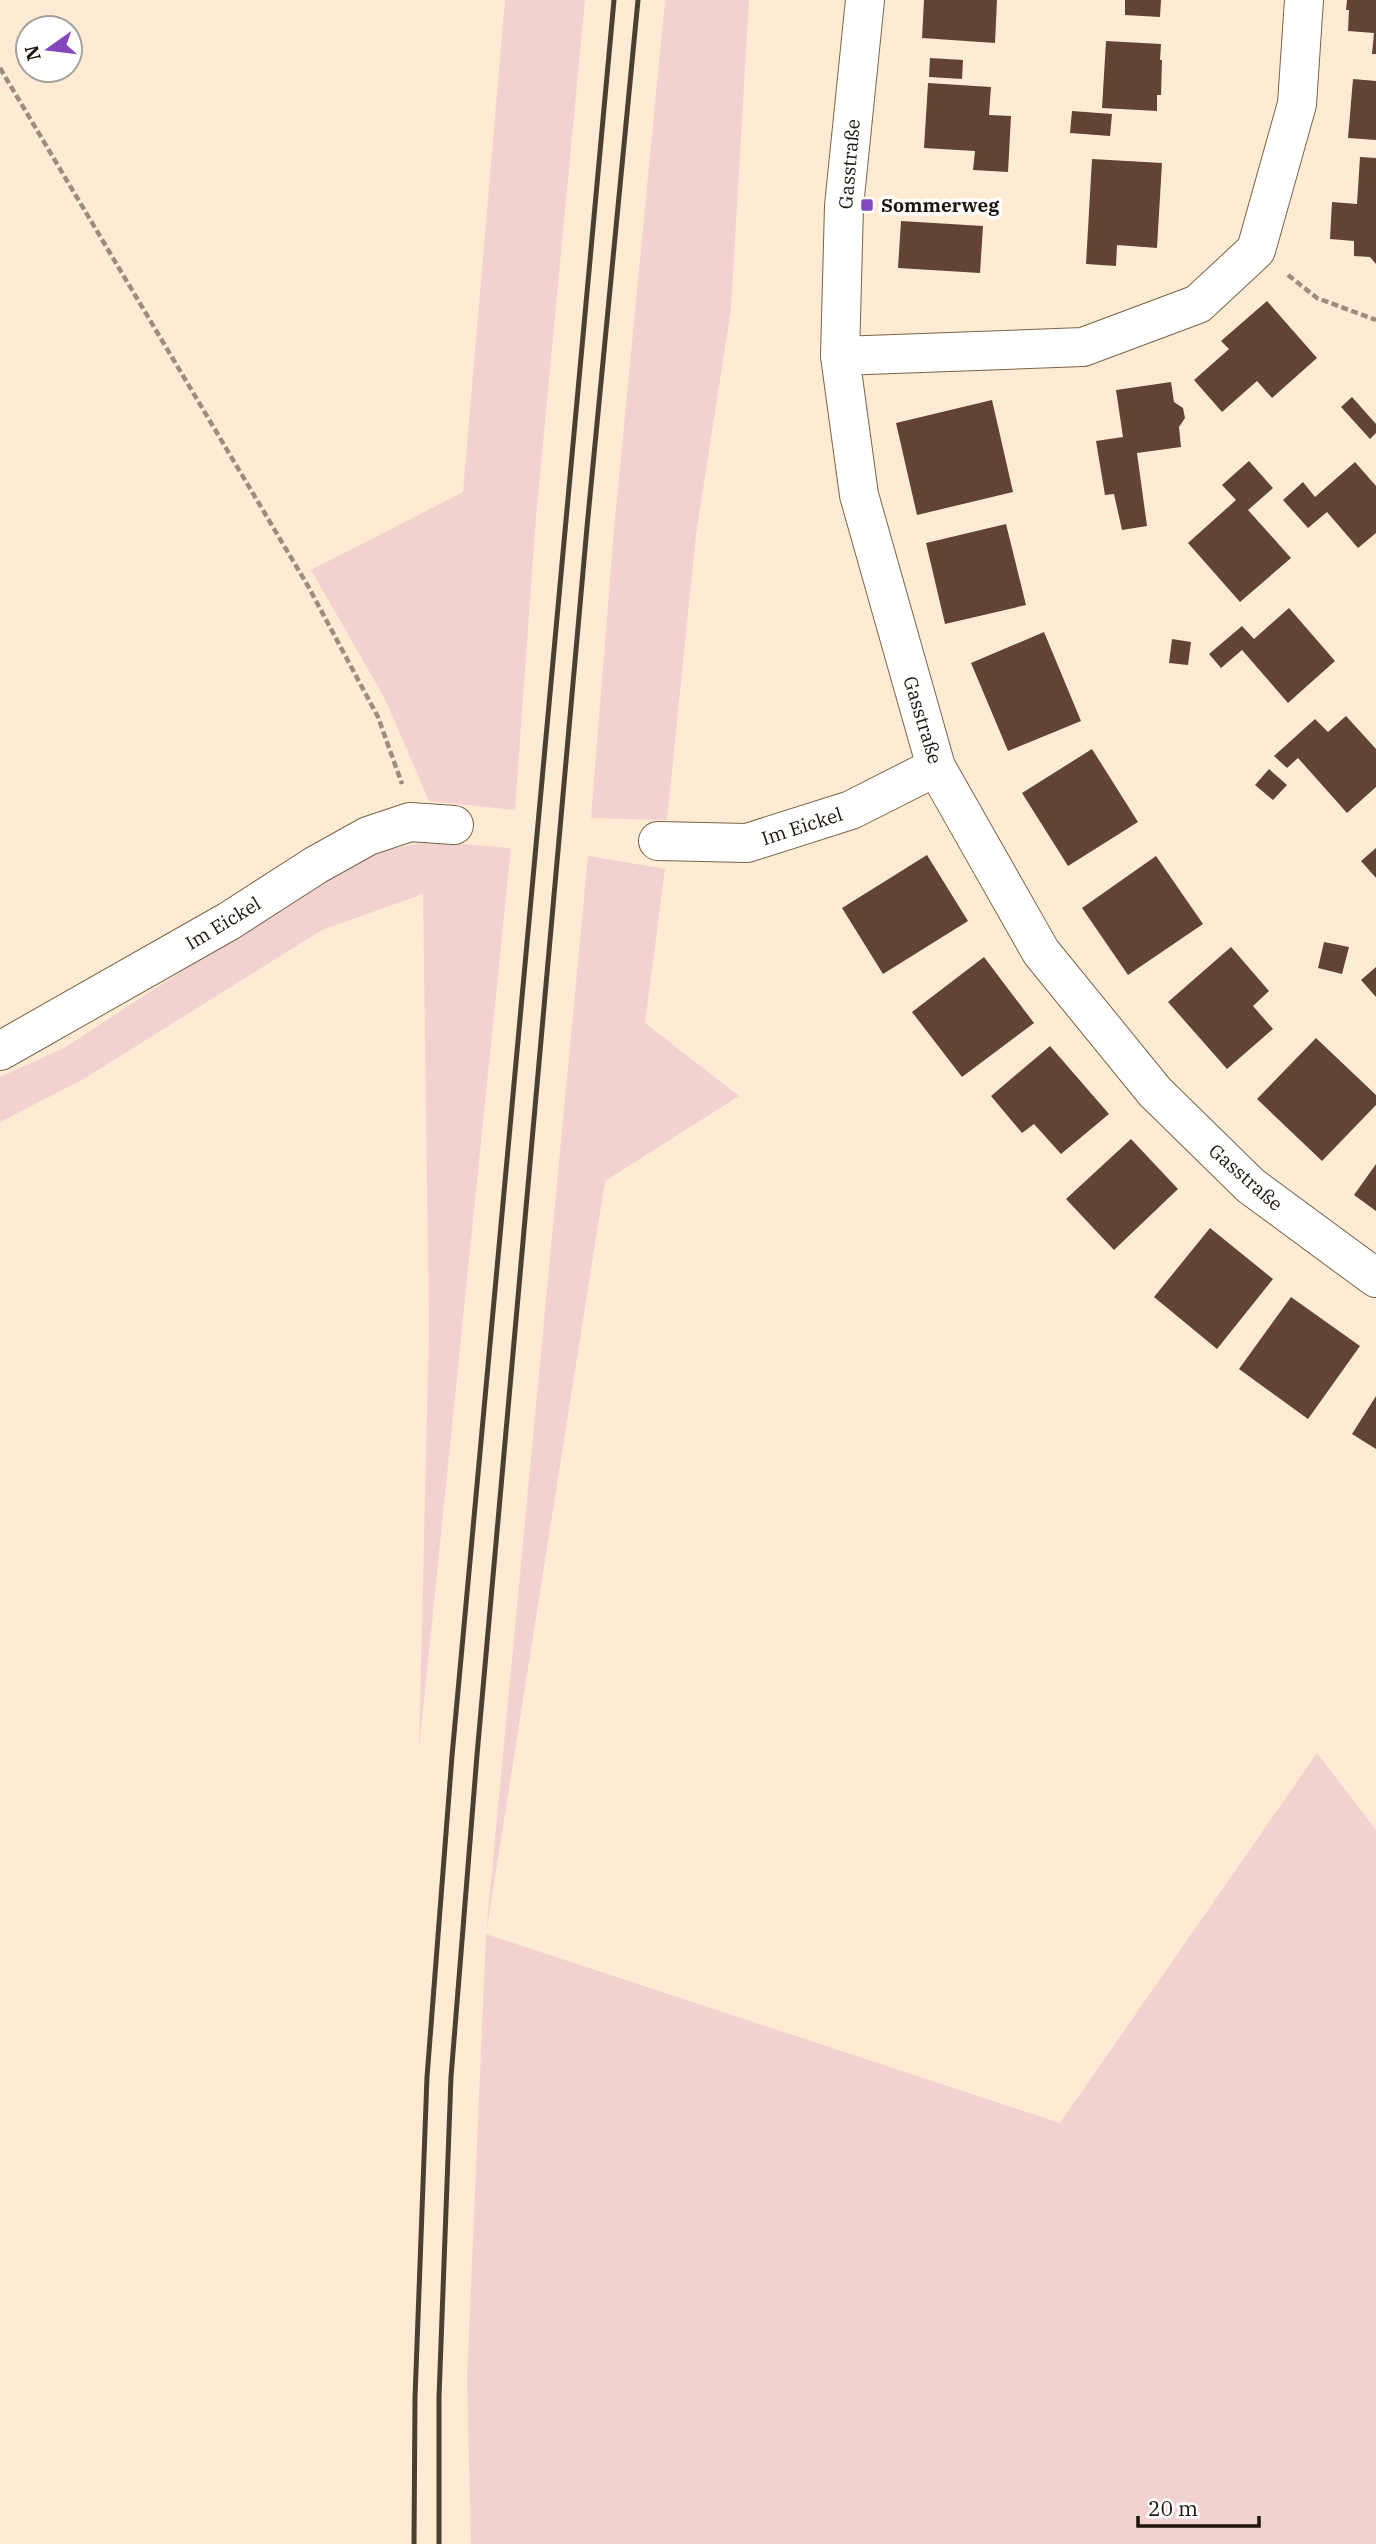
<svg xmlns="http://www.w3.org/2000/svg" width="1376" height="2544" viewBox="0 0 1376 2544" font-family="'IBM Plex Serif',serif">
<rect width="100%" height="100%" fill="#ffebd3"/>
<!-- green -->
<path fill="#f1d2d0" d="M505,0h80l-49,517 -21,293 -86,-9 -44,-102 -74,-129 152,-78z
M665,0h84l-18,309 -35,226 -29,285 -76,-2 23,-288z
M428,841l83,7 -92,902 10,-422 -6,-434 -101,36 -240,150 -82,42v-45l64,-29 201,-131 101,-62z
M588,856l77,13 -20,154 94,73 -134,85 -119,753 574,189 257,-370 59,77v714h-905l-4,-165 19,-445z"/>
<!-- building -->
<path fill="#624435" d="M924,0h73l-2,43 -73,-5z
M1125,0h36l-1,17 -35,-2z
M1347,0h29v54h-4l2,-21 -26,-2 1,-21h-3z
M1106,41l55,3 -1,16h2l-1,35h-4v16l-55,-3z
M930,58l33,2 -1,19 -33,-2z
M1353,79l23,2v59l-28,-2z
M928,83l63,4 -2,28 22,1 -3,56 -35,-2 2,-19 -51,-3z
M1072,111l40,3 -2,22 -40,-3z
M1360,157l16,1v106l-6,-7 -16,-1v-15l-24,-2 2,-37 25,2z
M1092,159l70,4 -5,85 -40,-3 -1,21 -30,-2z
M901,221l82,5 -3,47 -82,-5z
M1267,301l50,57 -45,40 -15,-17 -35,31 -28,-32 35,-31 -8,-8z
M1171,382l3,20 9,6 2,10 -6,9 2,20 -44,6 10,73 -25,4 -8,-36 -9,1 -9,-54 27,-4 -7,-47z
M1352,397l24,27v9l-6,6 -29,-32z
M992,400l21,92 -96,23 -21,-92z
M1249,461l24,27 -25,22 43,48 -51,44 -52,-59 48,-43 -14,-15z
M1355,462l21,24v47l-18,15 -31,-36 -19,16 -25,-28 20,-18 12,15z
M1006,524l20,81 -81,19 -19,-81z
M1289,608l46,53 -47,42 -46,-53 -21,18 -12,-14 33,-28 12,13z
M1044,632l37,89 -73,30 -37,-88z
M1172,639l19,3 -3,23 -19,-2z
M1346,716l30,33v38l-29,26 -49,-55 -11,10 -13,-12 41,-37 13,13z
M1092,749l46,73 -70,44 -46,-73z
M1269,769l18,16 -14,15 -18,-15z
M1376,848v30l-15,-17z
M927,855l41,66 -85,53 -41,-66z
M1156,856l47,68 -75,51 -46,-67z
M1324,942l25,5 -7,27 -24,-6z
M1231,947l38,44 -16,15 20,23 -46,40 -59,-67z
M984,957l50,66 -72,54 -50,-65z
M1376,967v30l-15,-17z
M1316,1038l60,57v10l-54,56 -65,-62z
M1050,1046l59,68 -48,40 -27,-30 -12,9 -31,-37z
M1131,1139l47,50 -64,61 -48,-51z
M1376,1164v47l-22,-16z
M1210,1228l63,51 -56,70 -63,-52z
M1291,1297l69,49 -52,73 -69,-50z
M1376,1396v53l-24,-15z"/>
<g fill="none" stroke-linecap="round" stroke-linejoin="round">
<!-- minor casing -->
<g stroke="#796449" stroke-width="40">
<path id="minor" d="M865,0l-21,206 -4,150 19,139 77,272 105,185 114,140 96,94 125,92
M840,356l243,-9 115,-43 58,-54 41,-146 7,-104
M658,841l89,2 104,-33 85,-43
M0,1051l229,-130 87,-56 52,-29 42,-14 44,3"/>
</g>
<!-- path -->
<path stroke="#9c8e7b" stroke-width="4.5" stroke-dasharray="7 3.5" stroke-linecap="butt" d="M0,68l308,518 70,131 24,67
M1288,275l29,23 59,22"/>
<!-- minor -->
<use href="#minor" stroke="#fff" stroke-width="38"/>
<!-- rail -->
<path stroke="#4a4032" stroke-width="5" d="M414,2544l1,-146 12,-321 25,-321 162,-1756
M439,2544v-147l12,-320 26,-322 110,-1228 51,-527"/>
</g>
<!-- markers -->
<rect fill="#8446bc" stroke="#fff" stroke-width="2.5" x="860" y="198" width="14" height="14" rx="3.5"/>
<g text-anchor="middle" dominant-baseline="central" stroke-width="7" stroke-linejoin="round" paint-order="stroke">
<!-- street labels -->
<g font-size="19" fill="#1e160b" stroke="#fff">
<text transform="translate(849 164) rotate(-85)">Gasstraße</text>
<text transform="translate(923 720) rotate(73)">Gasstraße</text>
<text transform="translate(802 826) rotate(-18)">Im Eickel</text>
<text transform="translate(223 923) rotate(-31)">Im Eickel</text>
<text transform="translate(1246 1177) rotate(41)">Gasstraße</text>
</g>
<!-- poi labels -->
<g font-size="19" font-weight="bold" fill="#1e160b" stroke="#fff" text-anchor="start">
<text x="881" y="205">Sommerweg</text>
</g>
</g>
<!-- north arrow -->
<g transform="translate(49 49) rotate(256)"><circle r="33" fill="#ffffff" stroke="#a5a29d" stroke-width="2"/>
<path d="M0-5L12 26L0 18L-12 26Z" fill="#8446bc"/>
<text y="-10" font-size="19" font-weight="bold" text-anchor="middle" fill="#1e160b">N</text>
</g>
<!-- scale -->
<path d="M1138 2516v10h121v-10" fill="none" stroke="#1e160b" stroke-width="3.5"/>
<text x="1148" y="2516" font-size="21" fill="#1e160b" stroke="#ffffff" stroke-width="5" paint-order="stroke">20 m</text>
</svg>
